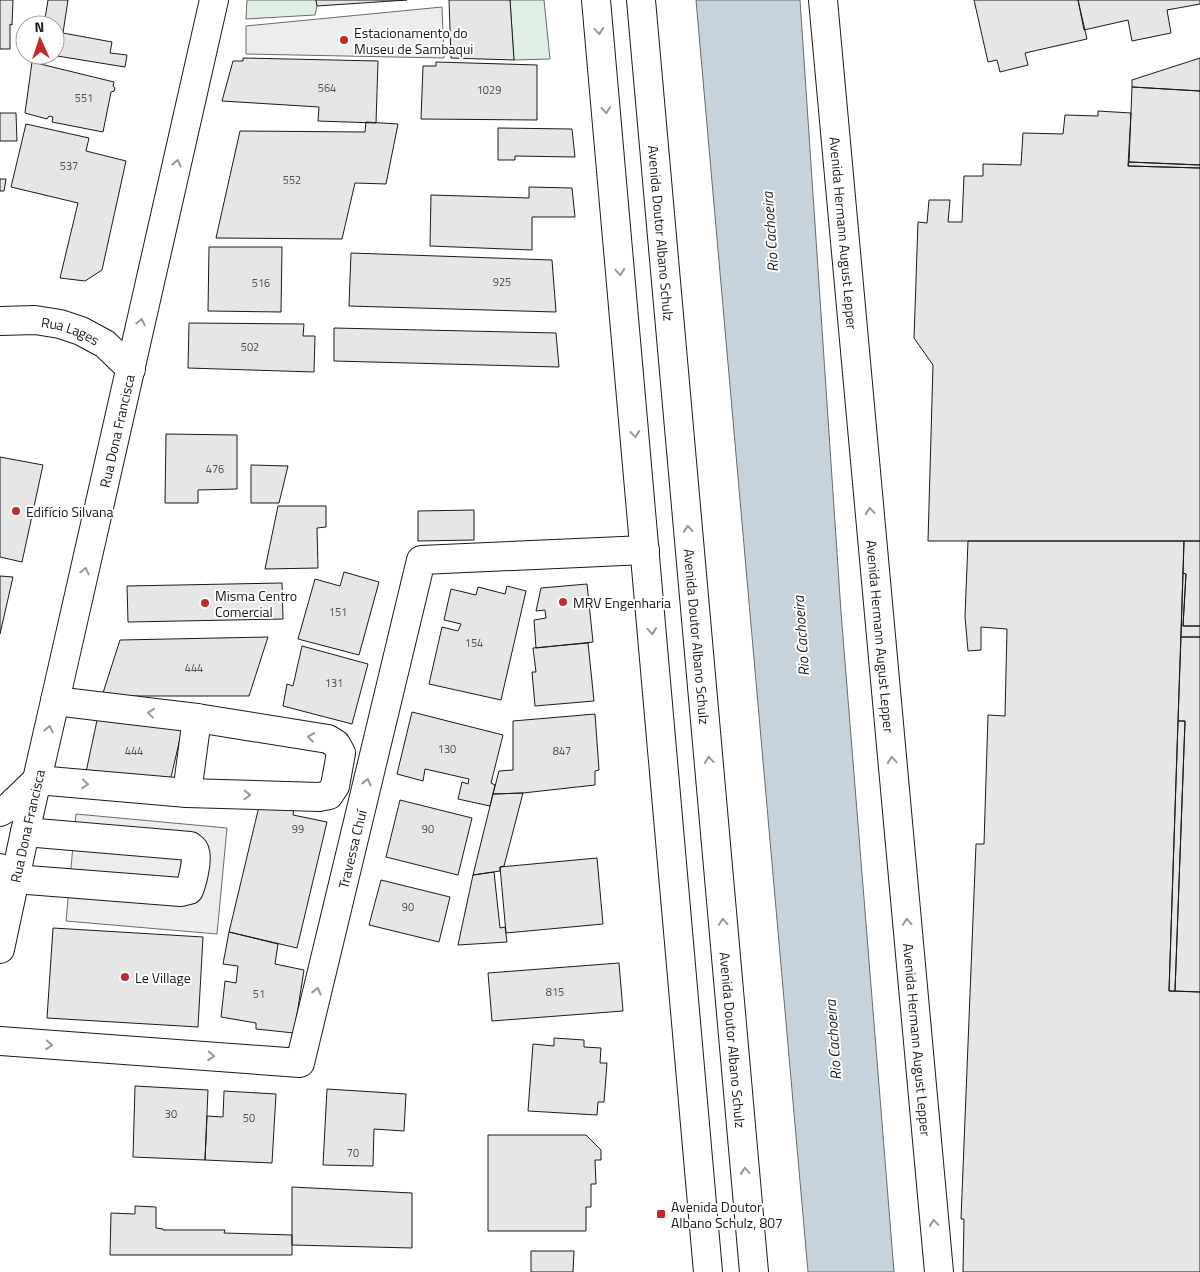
<svg xmlns="http://www.w3.org/2000/svg" width="1200" height="1272" viewBox="0 0 1200 1272" font-family="'Titillium Web',sans-serif">
<rect width="100%" height="100%" fill="#fff"/>
<!-- green -->
<path fill="#e0efe3" stroke="#6a6a6a" d="M247,0h69l1,6 -2,9 -69,4z
M510,0h34l6,59 -36,1z"/>
<!-- parking -->
<path fill="#ededed" stroke="#6a6a6a" d="M442,7l2,51 -198,-4v-28z
M76,814l151,14 -10,106 -151,-13z"/>
<!-- water -->
<path fill="#c6d2dc" stroke="#6a6a6a" d="M696,0h104l41,612 53,660h-86z"/>
<!-- building -->
<path fill="#e6e6e6" stroke="#1a1a1a" d="M0,0h13l-1,25 -2,-1v25h-10z
M48,0h20l-5,33 49,9 -2,11 17,2 -2,12 -74,-12h4v-30h-11z
M316,0h91l-90,6z
M449,0h61l4,60 -63,-2z
M974,0h104l9,39 -62,14 3,12 -28,7 -3,-12 -9,2z
M1078,0h122v4l-33,6 4,23 -39,8 -4,-21 -44,10z
M243,58l135,3 -2,62 -58,-2 1,-14 -97,-6 11,-40h10z
M1200,58v33l-68,-4v-7z
M32,62l82,20 -1,4 2,2 -1,3 -3,1 -8,40 -51,-10 1,-5 -4,-1 -2,3 -22,-6z
M436,62l101,3v55l-116,-1 2,-53h13z
M1132,87l68,4v74l-71,-3z
M1098,111l33,2 -3,53 72,2v373h-272l5,-176 -19,-27 4,-116 9,1 2,-23h21l-2,22h14l2,-46h19v-12l38,1 2,-32 40,1 2,-19 33,1z
M0,113h16l1,28h-17z
M366,122l32,2 -12,60 -31,-1 -13,56 -126,-1 24,-107 125,1z
M26,124l63,14 -3,13 40,10 -24,109 -17,11 -25,-3 18,-75 -67,-16z
M498,128l74,1 3,28 -60,-1v4h-17z
M1129,162l71,3v3l-72,-2z
M0,179h6l-2,12h-4z
M529,187l43,1 3,29h-43v33l-102,-4 1,-51 98,3z
M209,247h73l-1,65 -73,-1z
M351,253l201,7 4,52 -207,-6z
M189,323l115,1 -1,12h12l-1,36 -126,-4z
M334,328l222,5 3,34 -225,-6z
M166,434l71,1v54l-39,1v13h-33z
M0,457l43,8 -21,97 -22,-5z
M251,465l37,1 -9,37h-28z
M278,506h48v21l-9,1 1,40 -53,1z
M474,510v30l-56,1v-30z
M968,541h216l-15,450 31,1v280h-237l1,-53h-3l15,-375h8l4,-129 17,1 2,-87 -26,-2v23l-13,1 -3,-34z
M1184,541h16v85h-17l3,-52 -3,-1z
M344,572l35,10 -20,73 -61,-16 17,-60 25,7z
M1183,573l3,1 -3,52h17v11h-19z
M0,576l13,1 -13,57z
M282,583l1,36 -155,3 -1,-36z
M587,584l6,58 -57,6 -2,-28 12,-2 -1,-8 -9,1 5,-23z
M507,586l19,5 -25,109 -72,-16 13,-57 16,4 3,-7 -17,-4 7,-31 25,6 2,-8 27,7z
M268,637l-19,59h-147l18,-56z
M1181,637h19v355l-25,-1 10,-270h-7z
M588,643l6,58 -59,5 -3,-34h4l-3,-24z
M302,646l66,18 -16,60 -69,-18 4,-22 6,2z
M99,711l83,19 -14,60 -82,-18z
M412,712l91,23 -12,48 4,2 -5,21 -32,-7 4,-17 6,2 1,-5 -44,-10 -2,12 -26,-7z
M595,714l4,56 -4,1v14l-72,8 -30,1 6,-23 14,-1v-49z
M1178,721h7l-10,270h-6z
M523,793l-19,73 -4,1v4l-27,4 20,-81z
M261,798l33,9 -1,8 34,7 -30,126 -68,-16z
M400,800l72,18 -14,57 -72,-18z
M597,858l6,66 -97,9 -6,-66z
M494,872l6,56 5,-1 2,15 -49,3 15,-70z
M381,880l69,17 -11,45 -70,-17z
M53,928l150,9 -5,90 -151,-9z
M229,932l49,12 -3,20 29,6 -10,63 -38,-4v-6l-35,-6 4,-36 11,2 2,-17 -15,-2z
M619,963l4,48 -131,10 -4,-48z
M554,1038l30,2v7l17,1 -1,15h7l-3,39h-6l-1,13 -69,-4 5,-67 21,2z
M135,1086l73,4 -3,70 -72,-3z
M327,1089l79,5 -2,37 -30,-2 -1,37 -50,-1z
M224,1091l52,3 -4,69 -67,-3 2,-44 16,1z
M488,1135h98l15,15v10h-6l1,24h-5v23h-5v24h-98z
M292,1187l120,6v55l-120,-3z
M135,1206l21,1v21l7,1v1h62l-1,3 68,2v20h-182l1,-42 24,1z
M531,1251h43l-1,21h-42z"/>
<g fill="none" stroke-linecap="round" stroke-linejoin="round">
<!-- minor casing -->
<g stroke="#1a1a1a" stroke-width="30">
<g id="minor">
<path d="M187,793l10,-75"/>
<path d="M0,812l9,-5 28,-27 150,13 132,4 10,-2 6,-9 6,-33 -5,-9 -8,-5 -131,-21 -142,-17"/>
<path d="M0,868l15,11 166,13 8,-2c3,-7 9,-30 6,-38 -1,-4 -2,-3 -5,-6l-165,-14"/>
<path id="s1" d="M0,1041l300,22 121,-503 224,-10"/>
</g>
</g>
<!-- major casing -->
<g stroke="#1a1a1a" stroke-width="30">
<g id="major">
<path d="M596,0l112,1272"/>
<path id="s2" d="M641,0l113,1272"/>
<path id="s3" d="M823,0l116,1272"/>
<path id="s4" d="M0,321l35,-1 25,4 21,7 24,13 26,25"/>
<path id="s5" d="M0,949l25,-117 30,-131 159,-701"/>
</g>
</g>
<!-- minor -->
<use href="#minor" stroke="#fff" stroke-width="28"/>
<!-- major -->
<use href="#major" stroke="#fff" stroke-width="28"/>
</g>
<!-- one-way arrows -->
<defs><path id="oneway-chevron" d="M-2-3.5L2.5 0L-2 3.5" fill="none" stroke-width="1.6" stroke-linecap="round" stroke-linejoin="round" transform="scale(1.25)"/></defs>
<g stroke="#989898">
<use href="#oneway-chevron" transform="translate(599 31) rotate(85)"/>
<use href="#oneway-chevron" transform="translate(606 110) rotate(85)"/>
<use href="#oneway-chevron" transform="translate(177 163) rotate(-77)"/>
<use href="#oneway-chevron" transform="translate(620 272) rotate(85)"/>
<use href="#oneway-chevron" transform="translate(141 322) rotate(-77)"/>
<use href="#oneway-chevron" transform="translate(635 434) rotate(85)"/>
<use href="#oneway-chevron" transform="translate(870 511) rotate(-95)"/>
<use href="#oneway-chevron" transform="translate(688 529) rotate(-95)"/>
<use href="#oneway-chevron" transform="translate(85 571) rotate(-77)"/>
<use href="#oneway-chevron" transform="translate(652 631) rotate(85)"/>
<use href="#oneway-chevron" transform="translate(151 713) rotate(-173)"/>
<use href="#oneway-chevron" transform="translate(49 729) rotate(-77)"/>
<use href="#oneway-chevron" transform="translate(311 737) rotate(-171)"/>
<use href="#oneway-chevron" transform="translate(709 760) rotate(-95)"/>
<use href="#oneway-chevron" transform="translate(892 760) rotate(-95)"/>
<use href="#oneway-chevron" transform="translate(367 782) rotate(-76)"/>
<use href="#oneway-chevron" transform="translate(85 784) rotate(5)"/>
<use href="#oneway-chevron" transform="translate(247 795) rotate(2)"/>
<use href="#oneway-chevron" transform="translate(723 922) rotate(-95)"/>
<use href="#oneway-chevron" transform="translate(907 922) rotate(-95)"/>
<use href="#oneway-chevron" transform="translate(317 991) rotate(-76)"/>
<use href="#oneway-chevron" transform="translate(49 1045) rotate(4)"/>
<use href="#oneway-chevron" transform="translate(211 1056) rotate(4)"/>
<use href="#oneway-chevron" transform="translate(745 1171) rotate(-95)"/>
<use href="#oneway-chevron" transform="translate(934 1223) rotate(-95)"/>
</g>
<!-- markers -->
<g fill="#c62828" stroke="#fff" stroke-width="2">
<circle cx="344" cy="40" r="5"/>
<circle cx="16" cy="511" r="5"/>
<circle cx="563" cy="602" r="5"/>
<circle cx="205" cy="603" r="5"/>
<circle cx="125" cy="977" r="5"/>
<rect x="656" y="1209" width="10" height="10" rx="2.5"/>
</g>
<g text-anchor="middle" dominant-baseline="central" stroke-width="4" stroke-linejoin="round" paint-order="stroke">
<!-- number labels -->
<g font-size="11" fill="#4d4d4d">
<text x="327" y="88">564</text>
<text x="489" y="90">1029</text>
<text x="84" y="98">551</text>
<text x="69" y="166">537</text>
<text x="292" y="180">552</text>
<text x="502" y="282">925</text>
<text x="261" y="283">516</text>
<text x="250" y="347">502</text>
<text x="215" y="469">476</text>
<text x="338" y="612">151</text>
<text x="474" y="643">154</text>
<text x="194" y="668">444</text>
<text x="334" y="683">131</text>
<text x="447" y="749">130</text>
<text x="134" y="751">444</text>
<text x="562" y="751">847</text>
<text x="298" y="829">99</text>
<text x="428" y="829">90</text>
<text x="408" y="907">90</text>
<text x="555" y="992">815</text>
<text x="259" y="994">51</text>
<text x="171" y="1114">30</text>
<text x="249" y="1118">50</text>
<text x="353" y="1153">70</text>
</g>
<!-- poi labels -->
<g font-size="14" fill="#1a1a1a" stroke="#fff" text-anchor="start">
<text x="354" y="32">Estacionamento do<tspan x="354" dy="16">Museu de Sambaqui</tspan></text>
<text x="26" y="511">Edifício Silvana</text>
<text x="215" y="595">Misma Centro<tspan x="215" dy="16">Comercial</tspan></text>
<text x="573" y="602">MRV Engenharia</text>
<text x="135" y="977">Le Village</text>
<text x="671" y="1206">Avenida Doutor<tspan x="671" dy="16">Albano Schulz, 807</tspan></text>
</g>
<!-- street labels -->
<g font-size="14" fill="#1a1a1a" stroke="#fff">
<text stroke="none"><textPath href="#s2" startOffset="234">Avenida Doutor Albano Schulz</textPath></text>
<text stroke="none"><textPath href="#s3" startOffset="234">Avenida Hermann August Lepper</textPath></text>
<text stroke="none"><textPath href="#s4" startOffset="72">Rua Lages</textPath></text>
<text stroke="none"><textPath href="#s5" startOffset="531">Rua Dona Francisca</textPath></text>
<text stroke="none"><textPath href="#s2" startOffset="639">Avenida Doutor Albano Schulz</textPath></text>
<text stroke="none"><textPath href="#s3" startOffset="639">Avenida Hermann August Lepper</textPath></text>
<text stroke="none"><textPath href="#s5" startOffset="126">Rua Dona Francisca</textPath></text>
<text stroke="none"><textPath href="#s1" startOffset="521">Travessa Chuí</textPath></text>
<text stroke="none"><textPath href="#s2" startOffset="1044">Avenida Doutor Albano Schulz</textPath></text>
<text stroke="none"><textPath href="#s3" startOffset="1044">Avenida Hermann August Lepper</textPath></text>
</g>
<!-- water labels -->
<g font-size="15" font-style="italic" fill="#1a1a1a" stroke="#fff">
<text transform="translate(770 232) rotate(-94)">Rio Cachoeira</text>
<text transform="translate(801 636) rotate(-94)">Rio Cachoeira</text>
<text transform="translate(833 1040) rotate(-94)">Rio Cachoeira</text>
</g>
</g>
<!-- north arrow -->
<g transform="translate(40 40) rotate(357)"><circle r="24" fill="#ffffff" stroke="#a3a3a3"/>
<path d="M0-4L9 19L0 12L-9 19Z" fill="#c62828"/>
<text y="-8" font-size="14" font-weight="bold" text-anchor="middle" fill="#1a1a1a">N</text>
</g>
</svg>
